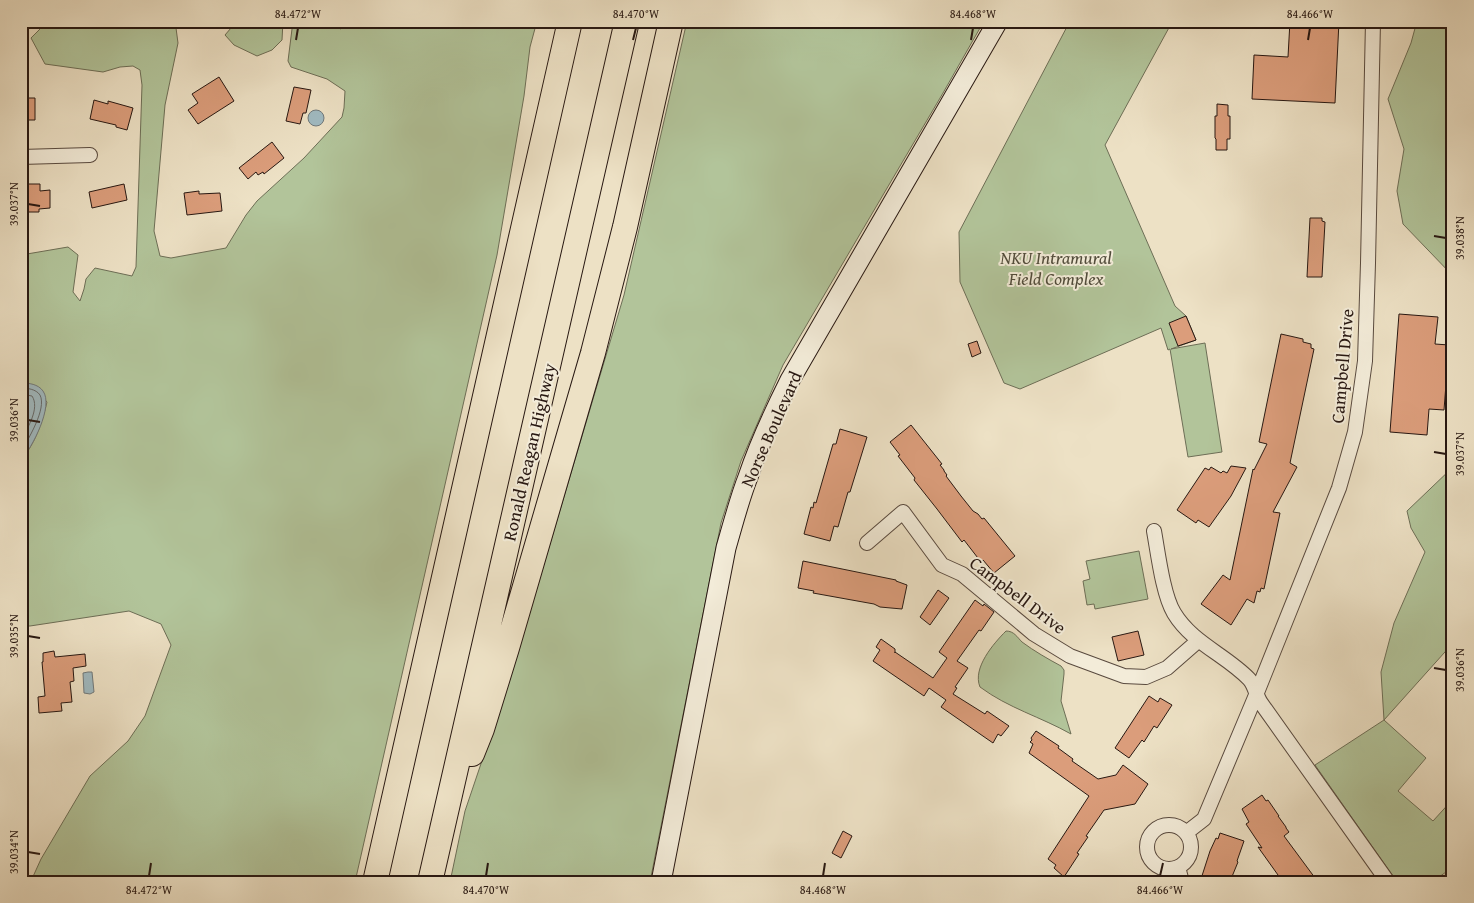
<svg xmlns="http://www.w3.org/2000/svg" width="1474" height="903" viewBox="0 0 1474 903" font-family="'Gentium Book Plus',serif">
<rect width="100%" height="100%" fill="#ede1c5"/>
<filter id="stains"><feTurbulence type="fractalNoise" baseFrequency=".004" numOctaves="4"/><feColorMatrix values="0 0 0 0 .2 0 0 0 0 .09 0 0 0 0 .02 0 0 0 .5 -.17"/></filter>
<radialGradient id="worn" r=".72"><stop offset=".6" stop-color="#630" stop-opacity="0"/><stop offset="1" stop-color="#630" stop-opacity=".3"/></radialGradient>
<!-- green -->
<path fill="#b2c49a" stroke="#6d6e56" d="M56,21h112l1,7h7l2,15 -13,62 -11,126 6,25 11,2 55,-10 20,-33 11,-14 47,-43 38,-41 2,-9 1,-17 -18,-12 -36,-12 -3,-6 5,-40h24l24,8 2,-8h194l-7,26 -6,49 -27,159 -142,627 -324,-1 10,-22 49,-83 38,-35 17,-25 26,-71 -10,-21 -32,-13 -99,15h-9v-166c14,-16 21,-37 26,-58l-17,-18 -9,-1v-128l47,-8 10,8 -5,37 7,9 4,-12 2,-10 9,-11 37,8 4,-9 6,-182 -2,-15 -7,-4 -13,1 -17,5 -58,-8 -14,-26 10,-10z
M237,21h46l-1,19 -10,10 -15,6 -23,-11 -9,-10z
M687,21h297l-41,72 -160,272 -42,96 -20,62 -71,359h-200l15,-71 45,-133 114,-383z
M1070,21h95l6,3 -66,121 70,161 11,10 10,24 -25,9 34,-6 17,109 -34,5 -18,-108 -2,1 -7,-22 -141,61 -16,-6 -44,-101 -1,-50z
M1417,21h36v255l-50,-52 -6,-33 7,-42 -16,-50 23,-56z
M1453,467v176l-69,77 42,38 -28,33 35,30 20,-22v68l-21,15h-31l-6,-3 -80,-114 69,-45 -3,-48 13,-49 31,-71 -14,-24 -4,-17z
M1139,551l9,48 -53,10 -1,-5 -7,1 -4,-24 7,-2 -4,-18z
M1006,631c8,0 11,6 16,11 12,9 26,17 39,24l3,4v4l-3,27 10,33c-30,-17 -63,-26 -91,-47 -8,-19 14,-44 26,-56z"/>
<!-- water -->
<path fill="#a0bac1" stroke="#70797b" d="M308 118a8 8 0 1 1 16 0a8 8 0 1 1-16 0Z
M21,383c8,0 17,1 22,8 11,15 -11,57 -22,69z
M88,672h4l2,20 -4,2 -6,-1 -1,-20z"/>
<g fill="none" stroke-linecap="round" stroke-linejoin="round">
<!-- shore -->
<path stroke="#64696a" stroke-width="1" d="M21,388c6,0 15,1 19,7 7,14 -12,44 -19,57
M21,394l11,2c8,12 -4,32 -11,43"/>
</g>
<!-- building -->
<path fill="#db9d7b" stroke="#281812" d="M1290,21h49l-4,82 -83,-4 2,-44 34,2z
M219,77l15,24 -36,23 -10,-14 10,-7 -6,-9z
M294,87l17,3 -5,23h-3l-3,11 -14,-3z
M21,98h14v22h-14z
M94,100l14,4v-3l25,7 -6,22 -11,-3v-2l-26,-6z
M1217,104l11,1v11h2v23h-3v11h-11v-11l-1,-1v-22h2z
M272,142l12,16 -20,16 -1,-2 -5,3 -2,-3 -8,7 -9,-11z
M25,184h15v7l10,-1v18l-11,1v3h-11v-3h-7v-18h4z
M124,184l3,16 -35,8 -3,-16z
M199,191v3l21,-1 2,18 -35,4 -3,-22z
M1310,218h12v3l3,1 -3,55h-15z
M1399,314l39,3 -3,27 14,1 -5,65 -15,-1 -2,26 -37,-3z
M1186,316l10,24 -18,6 -9,-23z
M1281,334l22,5v3l8,2v4l3,1 -24,114 7,4 -24,45 7,1 -16,76 -3,-1 -1,4 -3,-1 -3,12 -7,-4 -16,26 -30,-21 22,-29 7,5 23,-111 1,1 13,-26 -8,-2z
M977,341l4,12 -9,4 -4,-13z
M911,425l31,39 -2,1 4,5v1l3,4 -1,1 15,20 12,15 5,3 4,5 2,-1 31,38 -21,17 -11,-13 -2,2 -17,-22 -2,2 -25,-33 -23,-29 1,-2 -17,-22 2,-1 -10,-13z
M840,429l27,8 -17,55h-2l-10,35 -4,-1 -4,15 -26,-7 7,-27 2,1 1,-6 2,1 17,-59h3z
M1231,466l15,2 -15,28 -22,31 -11,-7 -2,3 -19,-13 28,-42 4,2 2,-3 10,6 2,-2 4,2z
M803,561l93,19v1l11,4 -5,24 -22,-2 -6,-3 -61,-11 1,-2 -16,-3z
M938,590l11,8 -19,27 -10,-8z
M975,600l8,6 1,-2 10,8 -13,19 -2,-1 -22,31 11,7 -13,19 2,1 -4,6 32,20 2,-3 22,15 -8,10 -3,-2 -5,9 -52,-36 5,-7 -17,-12 -5,8 -51,-35 7,-11 -4,-3 5,-8 14,10v4v-1l38,26 14,-20 -8,-6z
M1138,631l6,24 -26,6 -6,-24z
M54,651l1,6 30,-3 1,12 -13,2 1,13 -4,1 2,20 -11,1 1,8 -23,2 -1,-16 7,-1 -3,-34h1v-9z
M1149,696l9,6 2,-4 12,7 -15,23 -3,-2 -10,16 -2,-2 -13,18 -14,-10z
M1036,731l23,15 -1,2 15,11 -1,2 26,18 18,-4 7,-10 25,19 -13,20 -31,6 -18,26 2,1 -11,16 2,1 -15,23 -10,-9 2,-3 -8,-6 41,-63 -60,-43 4,-9 -3,-2 2,-2 -1,-2z
M1262,795l4,6 2,-1 11,16h-1l8,11v1l3,4 -5,4 34,46h-35l-25,-35 4,1 -16,-24 3,-2 -7,-13z
M843,831l9,5 -11,22 -9,-5z
M1220,833l24,8 -7,20 1,1 -7,17h-2l-2,3h-27l10,-31 6,-13 2,1z"/>
<g fill="none" stroke-linecap="round" stroke-linejoin="round">
<!-- street casing -->
<g stroke="#594a3f" stroke-width="16">
<path id="street" d="M21,157l69,-2
M1154,531c4,22 9,64 20,82 18,30 52,42 75,66 6,6 7,17 12,24l127,179
M867,543l36,-31 39,53 20,9 72,60 36,22 54,20 22,1 21,-9 32,-28
M1147 847a22 22 0 1 1 44 0a22 22 0 1 1-44 0Z
M1186,833l18,-14 52,-124 83,-207 16,-56 10,-71 3,-98 5,-242
M1178,867l4,15
M1448,882l5,-3"/>
</g>
<!-- secondary casing -->
<g stroke="#281812" stroke-width="21">
<path id="secondary" d="M661,882l65,-334c7,-24 13,-48 22,-71 11,-33 26,-65 42,-97l208,-359"/>
</g>
<!-- highway casing -->
<g stroke="#281812" stroke-width="26">
<path id="highway" d="M472,754l10,-25 25,-81 86,-295 32,-126 46,-206
M375,882l195,-861
M430,882l197,-861"/>
</g>
<!-- street -->
<use href="#street" stroke="#f3ecd9" stroke-width="14"/>
<!-- secondary -->
<use href="#secondary" stroke="#f3ecd9" stroke-width="19"/>
<!-- highway -->
<use href="#highway" stroke="#ede1c5" stroke-width="24"/>
</g>
<!-- ticks -->
<path fill="none" stroke="#281812" stroke-width="2" d="M296,40l2,-12M633,40l3,-12M971,40l2,-12M1308,40l2,-12M28,204l12,2M1434,236l12,2M28,420l12,2M1434,452l12,2M28,636l12,2M1434,668l12,2M28,852l12,2M149,876l2,-13M486,876l2,-13M823,876l2,-13M1160,876l3,-13"/>
<g text-anchor="middle" dominant-baseline="central" stroke-width="4" stroke-linejoin="round" paint-order="stroke">
<!-- park labels -->
<g font-size="18" font-style="italic" fill="#514c3b" stroke="#f3ecd9">
<text x="1056" y="257">NKU Intramural<tspan x="1056" dy="21">Field Complex</tspan></text>
</g>
<!-- street labels -->
<g font-size="18" fill="#281812" stroke="#f3ecd9">
<text transform="translate(1342 366) rotate(-85)">Campbell Drive</text>
<text transform="translate(771 429) rotate(-66)">Norse Boulevard</text>
<text transform="translate(529 452) rotate(-77)">Ronald Reagan Highway</text>
<text transform="translate(1018 595) rotate(37)">Campbell Drive</text>
</g>
</g>
<!-- margin -->
<rect width="1474" height="903" fill="none" stroke="#ede1c5" stroke-width="55"/>
<rect x="28" y="28" width="1418" height="848" fill="none" stroke="#281812" stroke-width="2"/>
<g font-size="12" text-anchor="middle" fill="#281812">
<text x="298" y="18">84.472°W</text>
<text x="636" y="18">84.470°W</text>
<text x="973" y="18">84.468°W</text>
<text x="1310" y="18">84.466°W</text>
<text transform="translate(14 204) rotate(-90)" y="4">39.037°N</text>
<text transform="translate(1460 238) rotate(-90)" y="4">39.038°N</text>
<text transform="translate(14 420) rotate(-90)" y="4">39.036°N</text>
<text transform="translate(1460 454) rotate(-90)" y="4">39.037°N</text>
<text transform="translate(14 636) rotate(-90)" y="4">39.035°N</text>
<text transform="translate(1460 670) rotate(-90)" y="4">39.036°N</text>
<text transform="translate(14 852) rotate(-90)" y="4">39.034°N</text>
<text x="149" y="894">84.472°W</text>
<text x="486" y="894">84.470°W</text>
<text x="823" y="894">84.468°W</text>
<text x="1160" y="894">84.466°W</text>
</g>
<rect width="100%" height="100%" filter="url(#stains)"/>
<rect width="100%" height="100%" fill="url(#worn)"/>
</svg>
